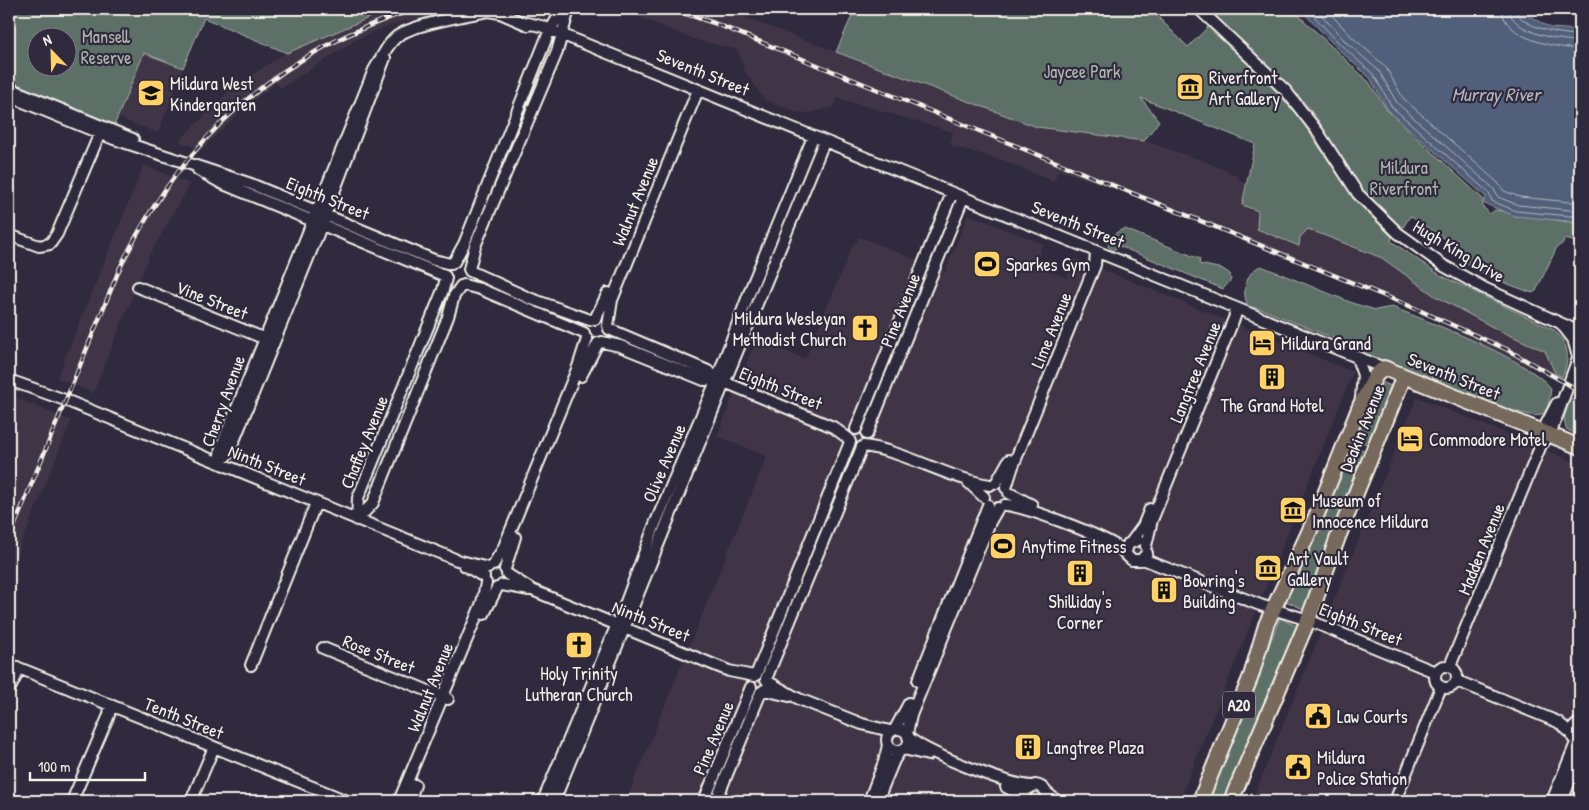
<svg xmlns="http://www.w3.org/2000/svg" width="1589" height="810" viewBox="0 0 1589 810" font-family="'Patrick Hand',sans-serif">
<rect width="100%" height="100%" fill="#2f2a3d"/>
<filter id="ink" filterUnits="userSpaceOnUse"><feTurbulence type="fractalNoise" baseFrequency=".02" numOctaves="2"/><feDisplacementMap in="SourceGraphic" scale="10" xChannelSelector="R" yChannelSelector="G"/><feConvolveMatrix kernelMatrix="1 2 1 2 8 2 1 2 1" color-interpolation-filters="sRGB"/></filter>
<g filter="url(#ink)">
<!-- built -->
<path fill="#413647" d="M351,9h107l-56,13 -24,8 -19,8 -78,50 -5,-5 -31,24 -44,43 -22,-9 52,-52z
M619,9h103l315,118 107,14 60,20 31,14 11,10 -4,19 16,7 40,35 2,-9 8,-8 74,29 53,38 65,35 45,20 10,22 -3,6 -86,-44 -64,-29 -276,-113 -67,-23 -6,11 -49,-20 -54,-16 3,-13 -116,-34 -3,9 -25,6 -13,-1 -31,-12 -20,-29 -7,-21 -42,-10z
M144,53l39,15 -25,65 -40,-15z
M144,165l46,19 -40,70 -57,139 -36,-15z
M968,214l75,30 -8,22 32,12 8,-20 278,114 -174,429h-553l141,-345 -50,-20 39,-96 49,19 48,-114 7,-8 85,35z
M9,395l62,26 -62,153z
M1417,397l163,67v337h-328z"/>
<!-- green -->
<path fill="#5d6f67" stroke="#a8b0a8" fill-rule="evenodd" d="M9,9h364v7l-86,37 -83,-35 -21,50 -39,-15 -30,73 -105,-43zM38,38h30v30h-30z
M855,9h298l-1,2 36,36 20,-20 64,60 27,30 47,70 22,26 24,24 -1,4 49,34 114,55c16,14 16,29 8,47l-7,-4 -10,-22 -45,-20 -65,-35 -53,-38 -74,-29 -8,8 -1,9 -42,-17 1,-18 -16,-6 13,-61 -114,-46 18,23 -15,20 -107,-14 -201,-75z
M1206,9h86l77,73 18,28 96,89v8l7,7 5,-4 85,14v19l-15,-4 -3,5 -5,3 -21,44 -4,2c-15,-6 -62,-21 -69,-35 0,-1 -1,-7 -1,-8l-52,-34 -8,13 -41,-39 -41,-67 -15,-20 -23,-24z
M546,49l6,3 -24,56 -4,-2z
M1125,229l75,30 -1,5 24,5 7,5 1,6 -8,9 -104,-43 -7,5 -4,-5c1,-8 9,-16 17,-17z
M1261,266l94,38 21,6 16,-3c38,15 136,52 159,81 -1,7 -2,24 -10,27 -17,7 -152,-52 -179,-62l-4,-5 -97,-39 -12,-2c-9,-13 -3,-36 12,-41z
M1376,380l18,7 -25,58 -15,-6z
M1578,399l2,1v36l-14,-7 -2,-11 6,-18z
M1351,445l15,6 1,3 -64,155 -17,-8 62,-155z
M1280,618l16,8 -73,175h-17z"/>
<!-- water -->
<path fill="#515f7a" stroke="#9299a6" d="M1300,9h218l32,19 30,2v192l-65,-6 -32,-13 3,-6 -98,-87 -18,-32 -32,-29z"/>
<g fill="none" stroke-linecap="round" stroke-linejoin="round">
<!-- shore -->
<path stroke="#b3b7bc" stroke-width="1" d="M1307,9l34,36 33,30 18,32 97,86 3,8 24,10 64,6
M1316,9l29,32 34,30 18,32 96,85 5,9 20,8 62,6
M1326,9l25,27 34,30 18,32 95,85 6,8 16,6 60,6
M1502,9c1,30 55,39 78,40
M1509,9c2,24 52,32 71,32
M1516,9c2,19 49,26 64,26"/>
<!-- minor casing -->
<g stroke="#f4f1e8" stroke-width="14">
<path id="minor" d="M1199,9l87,82 32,41 40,62 40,39 46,33 40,22 96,44
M522,22l19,4 843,342
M9,88l124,51
M9,96l105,43 137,45 183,76 17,4
M198,170l23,13 224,93
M9,235l30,11 11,-2 7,-10 43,-101
M454,262l10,-18 85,-212 14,-23
M469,269l6,-23 82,-194 12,-43
M470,271l59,27 61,22
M464,285l16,4 104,44
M138,287l130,53
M595,319l13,-26
M1562,325l11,14 5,18
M608,326l4,-26 86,-210
M609,329l99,42 9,8 116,48 16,12
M602,342l18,4 84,34 13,-1
M1357,358l6,17 -2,23
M581,376l17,-33
M9,380l56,20 392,160 31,8
M856,429l96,-236
M867,434l96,-236
M1542,438v-6l15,-29
M864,446c44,6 82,32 126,39
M219,463l2,-16 153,-377c7,-11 14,-28 25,-35 16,-11 68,-20 90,-24l11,2 28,12
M219,463l10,-10 89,-219 67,-176
M968,482l16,15
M996,483l13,-23
M1006,488l7,-22 82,-201 1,-13
M1009,493l23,12
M1005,505c20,1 95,30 113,42 6,4 8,9 14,13h9l6,-7
M357,520l1,-22 85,-208 3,-12
M357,520l16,-17 75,-186 6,-21 7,-10
M1132,541l11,-15 7,-17
M1146,546l6,-26 83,-204 -1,-8
M1126,553l2,-9 10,-4
M1143,559l117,46 48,15 127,52
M464,565l20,12
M493,565l10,-16 75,-182 9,-28
M505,569l10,-32
M507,574l25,16 197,81 25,5
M502,585l27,5
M484,614l13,-26
M323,648l125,51
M9,664l338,137
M251,665l65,-162
M1435 677a11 11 0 1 1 22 0a11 11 0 1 1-22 0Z
M1450,666l91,-221 9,-10 30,-82
M756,675l94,-233
M766,679l96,-232
M767,681l32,18 63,25 28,7
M918,681l70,-176
M1457,681l101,41 14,12
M9,690l7,-14 1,-9
M764,690l25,6
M887 740a11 11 0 1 1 22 0a11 11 0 1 1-22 0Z
M895,729l14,-26
M907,734l4,-19 79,-193 8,-14
M908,737c18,16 100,48 124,49
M1573,738l1,-11 6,-5
M904,749l24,6
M1006,787l19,10
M1028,789l7,-4c9,1 14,8 11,16
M1047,793l10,8
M72,801l37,-86 1,-10
M191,801l23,-54
M399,801l83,-198 4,-20
M409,801l6,-16
M543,801l80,-191 32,-86 62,-145 34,-91 62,-151
M554,801l159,-391 111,-268
M704,801l47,-114
M716,801l45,-109
M869,801l15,-39 4,-17
M877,801l17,-41 6,-9
M1395,801l46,-114
M1552,801l24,-58
M1562,801l18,-45"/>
</g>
<!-- highway casing -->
<g stroke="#f4f1e8" stroke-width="18">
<path id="highway" d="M1200,801l51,-125 15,-51 49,-106 45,-113 16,-31 8,-7 196,79
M1231,801l77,-181 30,-83 66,-161"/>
</g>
<!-- minor -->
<use href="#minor" stroke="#2f2a3d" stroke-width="10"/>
<!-- highway -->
<use href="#highway" stroke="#77695c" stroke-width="14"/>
<!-- rail casing -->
<g stroke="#f4f1e8" stroke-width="4.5">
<path id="rail" d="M671,9l43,14 698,284 94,42 74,42
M9,539l110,-269c61,-130 158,-218 296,-261"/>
</g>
<!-- rail -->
<use href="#rail" stroke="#2f2a3d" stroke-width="2.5" stroke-dasharray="8" stroke-linecap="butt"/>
</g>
</g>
<!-- icons -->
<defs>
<g id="museum-square" transform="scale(1.4375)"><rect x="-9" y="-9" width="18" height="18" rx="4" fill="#ffd166" stroke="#2f2a3d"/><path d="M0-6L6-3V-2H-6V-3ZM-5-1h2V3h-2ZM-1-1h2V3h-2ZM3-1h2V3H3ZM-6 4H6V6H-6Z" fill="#111"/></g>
<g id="school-square" transform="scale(1.4375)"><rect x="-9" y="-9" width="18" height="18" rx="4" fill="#ffd166" stroke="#2f2a3d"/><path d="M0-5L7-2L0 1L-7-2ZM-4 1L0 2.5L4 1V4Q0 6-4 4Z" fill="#111"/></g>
<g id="stadium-square" transform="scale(1.4375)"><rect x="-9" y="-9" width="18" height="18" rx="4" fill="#ffd166" stroke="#2f2a3d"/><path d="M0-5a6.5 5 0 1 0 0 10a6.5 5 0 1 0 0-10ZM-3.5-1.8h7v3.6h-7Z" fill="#111"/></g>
<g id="church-square" transform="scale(1.4375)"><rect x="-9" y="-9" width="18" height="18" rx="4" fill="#ffd166" stroke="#2f2a3d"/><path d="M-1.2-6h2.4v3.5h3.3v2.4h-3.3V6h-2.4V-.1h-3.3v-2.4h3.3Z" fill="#111"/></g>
<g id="hotel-square" transform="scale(1.4375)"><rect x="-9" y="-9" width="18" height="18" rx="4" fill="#ffd166" stroke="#2f2a3d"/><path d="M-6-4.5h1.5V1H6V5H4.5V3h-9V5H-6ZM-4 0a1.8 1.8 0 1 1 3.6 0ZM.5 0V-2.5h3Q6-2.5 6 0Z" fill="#111"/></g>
<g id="building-square" transform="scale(1.4375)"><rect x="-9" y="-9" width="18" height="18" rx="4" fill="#ffd166" stroke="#2f2a3d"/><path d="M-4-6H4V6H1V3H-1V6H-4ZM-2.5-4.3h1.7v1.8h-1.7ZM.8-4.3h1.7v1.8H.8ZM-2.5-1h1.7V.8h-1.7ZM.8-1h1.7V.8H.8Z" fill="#111"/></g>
<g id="civic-square" transform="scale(1.4375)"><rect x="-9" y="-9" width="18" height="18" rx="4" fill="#ffd166" stroke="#2f2a3d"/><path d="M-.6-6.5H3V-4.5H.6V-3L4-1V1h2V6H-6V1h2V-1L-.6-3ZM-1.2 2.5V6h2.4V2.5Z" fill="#111"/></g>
</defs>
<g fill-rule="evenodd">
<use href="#museum-square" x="1190" y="87"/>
<use href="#school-square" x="151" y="93"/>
<use href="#stadium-square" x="987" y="264"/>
<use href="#church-square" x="865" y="328"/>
<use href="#hotel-square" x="1262" y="343"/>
<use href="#building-square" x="1272" y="377"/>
<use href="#hotel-square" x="1410" y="439"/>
<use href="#museum-square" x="1293" y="510"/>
<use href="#stadium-square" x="1003" y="546"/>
<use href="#museum-square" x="1268" y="568"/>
<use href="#building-square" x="1080" y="573"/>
<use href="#building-square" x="1164" y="590"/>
<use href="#church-square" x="579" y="645"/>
<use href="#civic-square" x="1318" y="716"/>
<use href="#building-square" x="1028" y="747"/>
<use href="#civic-square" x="1298" y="767"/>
</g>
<g text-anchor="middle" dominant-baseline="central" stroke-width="4.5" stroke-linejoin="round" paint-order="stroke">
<!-- shield labels -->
<rect fill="#2f2a3d" stroke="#b9b5b5" stroke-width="1" x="1223" y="691.5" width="32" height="27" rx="4"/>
<g font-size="16" font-weight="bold" fill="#f4f1e8">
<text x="1239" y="705">A20</text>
</g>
<!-- park labels -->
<g font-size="18" fill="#b0b6ae" stroke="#2f2a3d">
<text x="106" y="36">Mansell<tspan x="106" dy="21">Reserve</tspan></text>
<text x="1082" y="71">Jaycee Park</text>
<text x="1404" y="167">Mildura<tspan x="1404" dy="21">Riverfront</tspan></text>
</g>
<!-- street labels -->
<g font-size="18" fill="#f4f1e8" stroke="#2f2a3d">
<text transform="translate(703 72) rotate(22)">Seventh Street</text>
<text transform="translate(328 198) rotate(22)">Eighth Street</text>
<text transform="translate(635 201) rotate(-68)">Walnut Avenue</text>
<text transform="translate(1078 224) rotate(22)">Seventh Street</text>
<text transform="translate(1459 251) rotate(31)">Hugh King Drive</text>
<text transform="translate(212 300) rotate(22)">Vine Street</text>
<text transform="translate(900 310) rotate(-68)">Pine Avenue</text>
<text transform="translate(1051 330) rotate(-68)">Lime Avenue</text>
<text transform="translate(1195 372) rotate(-68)">Langtree Avenue</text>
<text transform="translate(1454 376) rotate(22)">Seventh Street</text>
<text transform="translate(781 388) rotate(22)">Eighth Street</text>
<text transform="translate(223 401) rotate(-70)">Cherry Avenue</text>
<text transform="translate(1362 428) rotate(-68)">Deakin Avenue</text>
<text transform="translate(364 442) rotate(-68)">Chaffey Avenue</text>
<text transform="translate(664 463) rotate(-67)">Olive Avenue</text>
<text transform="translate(267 465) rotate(22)">Ninth Street</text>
<text transform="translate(1481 549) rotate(-68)">Madden Avenue</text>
<text transform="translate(651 621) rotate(22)">Ninth Street</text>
<text transform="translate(1361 624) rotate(22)">Eighth Street</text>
<text transform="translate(379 654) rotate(22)">Rose Street</text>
<text transform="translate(430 687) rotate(-68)">Walnut Avenue</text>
<text transform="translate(184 718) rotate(22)">Tenth Street</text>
<text transform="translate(713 738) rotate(-67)">Pine Avenue</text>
</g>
<!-- poi labels -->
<g font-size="18" fill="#f4f1e8" stroke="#2f2a3d" text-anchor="start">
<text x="1209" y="77">Riverfront<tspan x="1209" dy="21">Art Gallery</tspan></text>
<text x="170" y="83">Mildura West<tspan x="170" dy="21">Kindergarten</tspan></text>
<text x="1006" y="264">Sparkes Gym</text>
<text x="846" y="318" text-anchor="end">Mildura Wesleyan<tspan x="846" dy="21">Methodist Church</tspan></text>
<text x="1281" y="343">Mildura Grand</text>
<text x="1272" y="405" text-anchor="middle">The Grand Hotel</text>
<text x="1429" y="439">Commodore Motel</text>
<text x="1312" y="500">Museum of<tspan x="1312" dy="21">Innocence Mildura</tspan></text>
<text x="1022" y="546">Anytime Fitness</text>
<text x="1287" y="558">Art Vault<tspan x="1287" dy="21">Gallery</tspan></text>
<text x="1183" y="580">Bowring's<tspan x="1183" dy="21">Building</tspan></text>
<text x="1080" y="601" text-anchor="middle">Shilliday's<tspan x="1080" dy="21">Corner</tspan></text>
<text x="579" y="673" text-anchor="middle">Holy Trinity<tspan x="579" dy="21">Lutheran Church</tspan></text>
<text x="1337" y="716">Law Courts</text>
<text x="1047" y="747">Langtree Plaza</text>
<text x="1317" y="757">Mildura<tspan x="1317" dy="21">Police Station</tspan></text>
</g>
<!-- water labels -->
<g font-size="19" font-style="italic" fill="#b3b7bc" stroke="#2f2a3d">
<text x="1496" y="94">Murray River</text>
</g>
</g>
<!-- margin -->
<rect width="1589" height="810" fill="none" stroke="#2f2a3d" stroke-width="30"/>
<rect x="15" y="15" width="1559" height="780" fill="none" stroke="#f4f1e8" stroke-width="2" filter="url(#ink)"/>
<!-- north arrow -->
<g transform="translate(52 52) rotate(337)"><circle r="24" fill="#2f2a3d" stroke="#7e7a81"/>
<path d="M0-4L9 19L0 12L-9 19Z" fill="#ffd166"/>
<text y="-8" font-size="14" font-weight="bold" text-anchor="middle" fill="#f4f1e8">N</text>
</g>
<!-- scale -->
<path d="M30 772v8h115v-8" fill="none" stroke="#f4f1e8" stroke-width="2.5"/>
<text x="38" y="772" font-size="15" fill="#f4f1e8" stroke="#2f2a3d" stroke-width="4" paint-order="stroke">100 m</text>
</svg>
